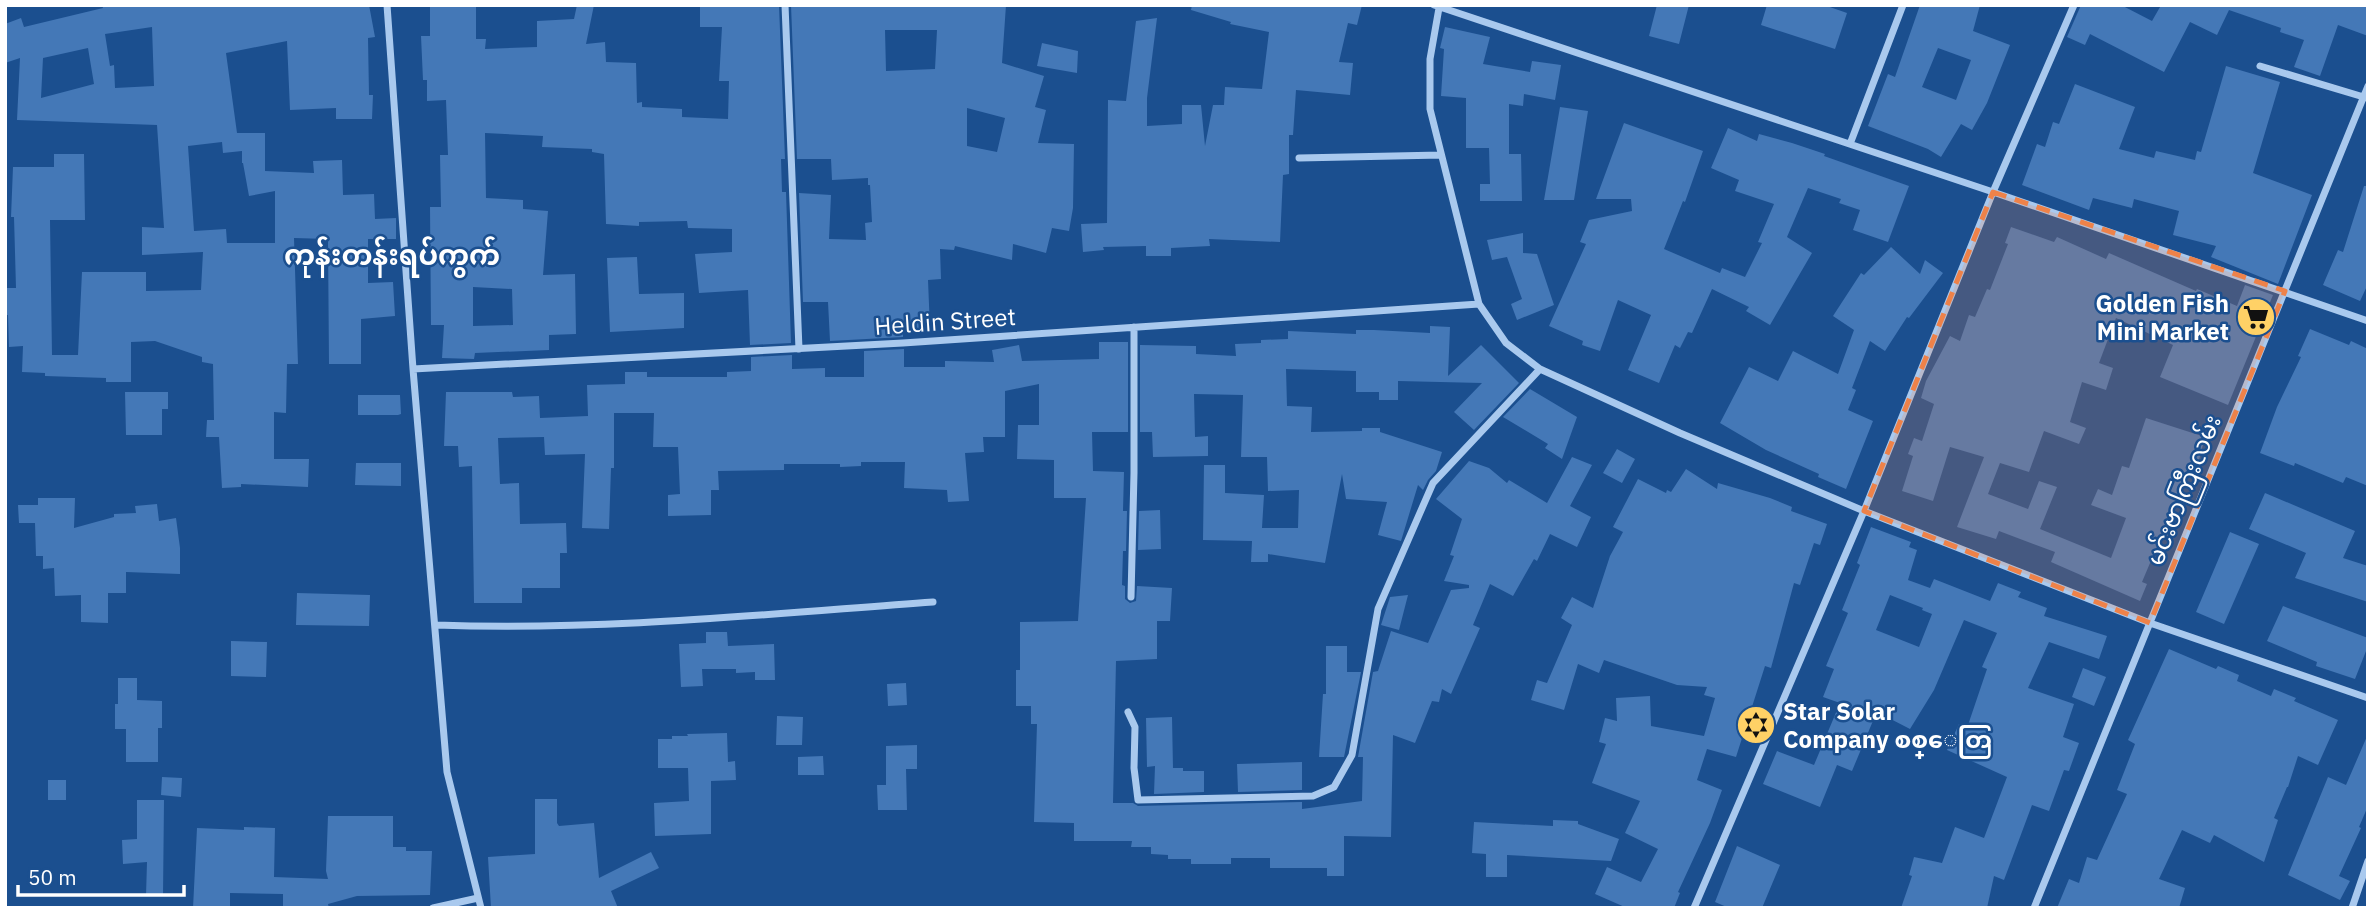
<svg xmlns="http://www.w3.org/2000/svg" width="2373" height="913" viewBox="0 0 2373 913" font-family="'IBM Plex Sans','Noto Sans Myanmar',sans-serif">
<rect width="100%" height="100%" fill="#1b4f8f"/>
<!-- building -->
<path fill="#4478b7" fill-rule="evenodd" d="M102,5h267l6,32 -7,1 1,57h4l-1,24h-36v-11l-46,2 -3,-69 -61,12 11,80h28v38l49,2 -1,-12 29,-1 1,35 31,-1 1,25 21,-1v21h-28v44l25,-1 2,34 -34,3v45h-32l-1,-125 -34,-1 4,126h-11l-1,49 -12,-1v47h35l-1,28 -67,-3v3l-19,1 -3,-51h-13l1,-17h7l-1,-56 -11,-2v-5l-47,-16 -24,1v40h-25v-4l-61,-2v-3l-23,-1 1,-26 -14,1 -1,-32h-3v-27h11l-2,-71h-3l2,-50h41v-13h30l1,66h-35l2,135h26l4,-83h64v19l55,-1 2,-38 -61,3v-28l22,1 -7,-103 -140,-5 3,-62 -15,5v-39l16,-6 3,9 79,-19zM152,27l2,59 -39,2 -1,-23 -4,1 -5,-32zM88,48l6,36 -53,14 2,-40zM222,142l1,11 19,-2v12h1l6,33 26,-5v52h-48l-1,-14 -32,2 -6,-85z
M430,5h46v34h10l-1,10 52,-2v-26l37,-2 3,-14h17l-8,39 19,-2 1,20 30,1 1,40 5,-1v5l40,2v8l46,2 1,-38h-10l3,-54h-22v-22h79l6,154h-4l1,33h4l5,151 -41,2 -2,-55 -49,3 -4,-39 37,-2v-23l-44,-1 -1,-7 -48,1v4l-33,-2 -2,-70 -12,-2v-3l-50,-2 1,-11 -58,-3 1,65 37,2v9l25,2 -5,64 32,-1 1,60 -27,1v15l-74,3 -1,6 -32,-1 2,-33h-13l-1,-118h11l-1,-52h8l-2,-55 -19,1v-21h-4l-2,-44h9zM473,287l39,2 1,36 -40,1z
M791,5h215l-4,58 42,13 -9,31 11,3 -8,33 36,1 -1,64 -4,23 -17,-3 -6,25 -33,-9 -1,16 -57,-14 -1,4 -14,-1 1,30 -13,1 2,49 -27,2v6l-73,4 -2,-39h-25l-4,-109 32,2 -2,44 37,1 -1,-17 7,-1 -2,-37h-2v-7l-36,2 -1,-21h-34zM885,30h52l-2,39 -49,2zM967,108l38,10 -8,34 -30,-6z
M1192,5h170l-5,20 -9,-2 -9,39 14,1 -3,32 -54,-5 -3,45h-4v39l-6,1 -3,67 -71,-3 1,7 -39,2v8h-25v-10l-43,1 1,3 -21,2 -2,-28 26,-1 1,-123 18,1 10,-80 21,-3 -10,80v28l35,-2v-19h19l4,41 8,-41h11l1,-18 37,2 7,-57 -39,-8 1,-2 -40,-12z
M1657,5h32l-10,39 -30,-8z
M1767,5h57l23,8 -12,36 -74,-24z
M1920,5h60l-7,26 37,14 -23,58 -15,27 -11,-6 -20,33 -13,-8 -60,-23 20,-52 7,3zM1938,48l33,12 -15,40 -34,-13z
M2081,5h40l31,16 8,-14 -3,-2h211v31l-30,-11 -18,51 -26,-9 10,-27 -24,-8 1,-4 -52,-18 -12,25 -27,-13 -26,50 -74,-38 -5,11 -18,-8z
M1445,27l45,10 -7,27 47,8 2,-11 29,4 -6,35 -31,-6 -1,12 -14,-2v50h12l1,47h-42v-17h10l-1,-36h-23v-50l-25,-2 3,-47 -4,-1z
M1042,43l36,8 -1,22 -40,-7z
M2226,66l54,16 -27,91 59,22 -34,89 -67,-27 5,-11 -43,-11 6,-24 -45,-12 -2,9 -39,-10 -4,12 -67,-25 15,-41 8,3 8,-25 6,2 16,-40 60,23 -16,42 35,9 2,-7 39,9 2,-9 4,1z
M1560,107l28,4 -14,89h-30z
M1624,123l79,28 -18,51 -2,-1 -19,48 56,24 2,-5 23,9 17,-34 -4,-1 16,-38 -39,-13 4,-11 -28,-12 17,-40 29,13 2,-7 33,9 33,11 -1,2 85,30 -21,56 -35,-12 7,-20 -21,-7 2,-4 -33,-11 -21,49 25,16 -42,72 -24,-14 3,-4 -37,-18 -20,44 -4,-1 -8,16 -5,-3 -16,38 -31,-13 23,-55 -33,-15 -18,51 -18,-6 1,-4 -34,-15 37,-82 -6,-2 9,-22 43,-9 -1,-12h-35z
M2364,186h4v98l-8,17 -37,-16 15,-35 5,2z
M2011,227l43,15 3,-5 49,22 3,-6 87,38 1,-2 40,17 8,-21 28,10 -45,110 -68,-28 13,-32 -57,-27 -17,45 14,5 -7,22 -24,-8 -12,40 16,6 -7,16 -35,-13 -15,41 -29,-9 -12,31 40,15 11,-28 18,6 -17,42 71,29 15,-40 -35,-13 7,-16 14,6 10,-29 7,2 17,-50 59,19 -11,42 -9,-3 -15,45 3,2 -7,16 -5,-2 -19,45 5,2 -7,17 -89,-39 4,-10 -56,-21 -3,8 -39,-12 27,-70 -34,-10 -17,54 -31,-10 11,-35 -5,-2 6,-16 8,3 12,-37 -13,-6 5,-17 24,-45 10,5 9,-26 6,2 12,-28 3,1 18,-46 -3,-1z
M1523,233v20l14,1 17,51 -37,15 -6,-16 11,-5 -15,-42 -15,3 -5,-20z
M1891,247l29,27 5,-14 18,13 -34,45 -2,-1 -22,34 -15,-10 -18,47 4,2 -8,20 25,11 -27,68 -28,-12 1,-3 -53,-24 -46,-27 29,-56 29,14 15,-30 45,23 16,-44 -21,-14 28,-43 3,2z
M637,257l2,37 45,-1v35l-74,4 -3,-74z
M1430,326l20,1 -2,49 33,-31 38,38 -45,47 -20,-18 28,-29 -84,-2v19h-19v-8h-23v-21l-70,-2 1,37 25,1 -1,25 51,-1v-3h18v4l62,20 -6,19 -8,9 -5,10 -5,-5 -17,56 -23,-6 9,-33 -41,-3 -4,-25 -17,89 -57,-9v8h-17l1,-21 -49,-1 1,-75h21v28l39,2 -2,33h36l1,-38 -31,1 -1,-34h-26l2,-62 -49,-1 1,43 13,-1v20l-55,1 -1,-25h-12v-87l56,1v8l40,2 -1,-12 26,-1v-3l27,-1v-8l68,3v-4h18l56,3z
M2310,329l39,16 2,-4 17,8v137l-22,-9 -3,6 -48,-20 -1,3 -34,-13 17,-46 24,-50 -3,-1z
M1099,342h29v90h-36l1,39 31,1 -1,39h4l-1,40h-3l-1,34 3,1v13l5,4 6,-2 1,-15 35,2 -2,33h-13v38l-41,2 -3,142h20l5,3 164,-4v7l60,-8 1,-44h-5l15,-85 5,-1 13,-40 37,12 23,-53 18,-2v-3l-25,-4 10,-25 -4,-1 12,-36 -26,-20 33,-38 20,7 18,15 2,-3 38,23 25,-46 20,8 -22,41 21,11 -14,30 -27,-13 -13,27 -3,-2 -21,37 -23,-12 -17,41 7,3 -29,66 -9,-5 -3,13 -7,-1 -17,42 -22,-8 -2,102 -47,-1v40h-17v-8h-57v-10h-39v6h-40v-5h-23v-4l-17,-1v-7h-20l1,-6h-58v-18l-40,-1 3,-98h-6v-18h-15v-36h4v-48l58,-1 8,-123h-32v-38l-37,-1 1,-34h21v-41l-34,7v46h-22l1,15 -19,1 4,48 -21,1 -1,-12 -43,-2 1,-26h-44v4l-21,1v-3h-56v6l-66,1 1,19h-8v25l-43,1v-21l12,-1 -2,-47h-25l1,-34h-40v55h-3l-2,61 -27,-1 3,-74 -40,1 -1,-18 -46,1 2,46 19,-1 1,41 46,-1 1,30h-7v35h-38v15h-48l-2,-137 -13,1 -1,-21h-14l2,-54h66l1,5 26,-1 1,22 48,-2 -1,-31 38,-1v-12h22v5h80v-5l24,-1v-14l41,-2v14l33,-1v9h39v-26l40,-2v18h41v-6l49,1 -2,-12 27,-5 3,16 77,-2z
M1530,389l47,28 -15,42 -17,-11 3,-4 -45,-27z
M125,392h43v17h-6v26h-36z
M358,395h42l1,19 -3,1h-40z
M1617,449l18,10 -13,24 -19,-10z
M356,463h45v23l-46,-1z
M1686,469l31,20 1,-6 52,15 22,9 -1,4 36,13 -7,21 -6,-2 -14,42 -6,-2 -23,85 -6,-2 -29,91 -29,-8 -10,31 25,10 -12,33 -32,69 2,1 -6,15h-47l-32,-14 12,-27 34,15 17,-33 -33,-16 15,-32 -48,-18 14,-39 -7,-2 6,-24 12,3 -1,-23 34,-2 1,30 53,10 11,-38 -11,-3 3,-8 -30,-2 -73,-25 -5,13 -21,-9 -14,46 -33,-10 6,-20 10,3 25,-58 -11,-7 11,-21 21,11 17,-52 13,-24 -10,-5 25,-48 28,14 1,-3 4,2z
M2265,493l90,38 -12,27 25,8v36l-73,-24 11,-25 -57,-24z
M38,498h37l-1,30 40,-11v-3l22,-1 -1,-7 22,-2 2,17 17,-3 4,30v26l-54,-2v21h-18v30l-27,-1v-27l-26,1 -1,-28 -11,1v-13h-7l-1,-33h-16l-1,-18h20z
M1160,510l1,39 -23,1 1,-39z
M1871,527l40,15 -2,5 8,3 -9,30 22,8 4,-9 56,22 8,-18 23,9 -3,5 29,11 -3,8 63,20 -8,23 -50,-17 -21,46 46,16 -11,33 16,6 -10,28 -5,-1 -15,41 -17,-6 -28,75 -10,-4 -7,32h-86l11,-32 -3,-1 5,-18 28,6 13,-36 29,11 23,-61 -60,-27 12,-26 8,4 20,-59 -5,-2 15,-34 -33,-13 -30,70 -24,39 -31,-16 -1,4 -3,-1 -23,55 -15,-6 -17,42 -57,-23 14,-33 37,14 26,-62 -17,-6 11,-28 -8,-3 22,-53 -6,-3 18,-45 -3,-2zM1890,595l33,13 -1,2 10,4 -13,33 -43,-17z
M2230,532l29,12 -35,80 -28,-12z
M297,593l73,2 -1,31 -73,-1z
M1408,595l-9,35 -18,-5 9,-28z
M2283,606l85,32v8l-13,33 -39,-13 1,-4 -50,-21z
M706,632h21l1,14 46,-2 1,36h-20v-8l-19,1v-4h-34l1,17 -22,1 -2,-43 27,-1z
M231,641l36,1 -1,35 -35,-1z
M1326,646h21v26h14l-17,85h-25l4,-63h3z
M2169,649l47,20 2,-3 21,9 -2,6 34,15 3,-7 22,9 -2,3 44,19 -20,45 -20,-9 -10,31h-1l-13,31 4,2 -14,42 -50,-27 -4,8 -28,-13 -23,49 26,9 -6,20h-122l12,-29 10,4 8,-26 10,3 30,-66 -10,-4 18,-46 -7,-4z
M2083,668l23,9 -12,29 -22,-9z
M118,678h19v22l25,1v27h-4v34h-32v-33h-11v-25h3z
M906,683l1,22 -19,1 -1,-22z
M777,716l26,1 -1,28h-26z
M1172,717l1,51h10v3h21v21l-50,2 1,-28 -8,1 -1,-49z
M727,733l1,29 7,-1 1,19 -25,1v53l-56,2 -1,-33 35,-2 -1,-33h-30v-29h14v-3h16l-1,-2z
M2368,734v72l-9,21 2,1 -22,48 11,5 -10,19 -52,-25 40,-98 18,8z
M917,745v24h-11l1,41h-29l-1,-25h9v-39z
M823,756l1,19h-26v-18z
M1302,762v28l-64,2 -1,-28z
M162,777l20,1 -1,19 -20,-2z
M48,780h18v20h-18z
M535,799h22v24l2,3 35,-3 5,55 52,-26 8,16 -48,23 7,17h-127l-3,-51 47,-3z
M137,800h27l-1,96h-17l1,-34 -24,2 -1,-24 15,-1z
M328,816h65v31h13v4h26l-2,44 -73,1 -29,8 1,4h-46v-14l-53,-1v15h-37l4,-80 47,2v-3l31,1 -1,49 54,2 -2,-8z
M1553,820l25,1v3l41,15 -8,22 -104,-6v22h-21v-23l-14,-1 2,-31 79,4z
M1737,846l43,19 -18,43h-33l-14,-6z"/>
<g fill="none" stroke-linecap="round" stroke-linejoin="round">
<!-- street -->
<path stroke="#a9c9ee" stroke-width="7" d="M387,5l26,364 34,403 34,136
M785,5l14,344
M1434,5l559,187 375,129
M1439,8l-9,51v50l49,195 27,39 34,26 140,64 184,78 286,112 218,75
M2260,66l107,32
M1850,144l53,-139
M1299,158l142,-3
M413,369l490,-26 576,-39
M1131,597l3,-124v-146
M436,625c166,6 331,-11 497,-23
M1128,712l7,15 -1,41 4,32 175,-4 21,-9 18,-32 26,-146 55,-126 107,-114
M433,908l45,-10
M1694,908l170,-397 129,-319 81,-187
M2034,908l334,-822
M2352,908l16,-47"/>
</g>
<!-- marked area -->
<path fill="#ee8249" fill-opacity="0.2" stroke="#ee8249" stroke-width="5" stroke-dasharray="14 9" stroke-linejoin="round" d="M1993,192l292,99 -135,332 -286,-112z"/>
<!-- icons -->
<defs>
<g id="supermarket-disc" transform="scale(2.0125)"><circle r="9.5" fill="#ffd166" stroke="#1b4f8f"/><path d="M-6-5.5h2.5l.6 2H6L4.5 2H-2.5L-4.4-4H-6ZM-1.5 3.2a1.3 1.3 0 1 0 .1 0ZM3 3.2a1.3 1.3 0 1 0 .1 0Z" fill="#111"/></g>
<g id="synagogue-disc" transform="scale(2.0125)"><circle r="9.5" fill="#ffd166" stroke="#1b4f8f"/><path d="M0-6.5L5.6 3.2H-5.6ZM0 6.5L5.6-3.2H-5.6Z" fill="#111"/></g>
</defs>
<g fill-rule="evenodd">
<use href="#supermarket-disc" x="2256" y="317"/>
<use href="#synagogue-disc" x="1756" y="725"/>
</g>
<g text-anchor="middle" dominant-baseline="central" stroke-width="5" stroke-linejoin="round" paint-order="stroke">
<!-- poi labels -->
<g font-size="24" font-weight="bold" fill="#fff" stroke="#1b4f8f" text-anchor="end">
<text x="2229" y="303">Golden Fish<tspan x="2229" dy="28">Mini Market</tspan></text>
<text x="1783" y="711" text-anchor="start">Star Solar<tspan x="1783" dy="28">Company စစ္ေတြ</tspan></text>
</g>
<!-- street labels -->
<g font-size="24" fill="#fff" stroke="#1b4f8f">
<text transform="translate(945 321) rotate(-4)">Heldin Street</text>
<text transform="translate(2183 490) rotate(-68)">မင်းဗာကြီးလမ်း</text>
</g>
<!-- quarter labels -->
<g font-size="28" font-weight="bold" fill="#fff" stroke="#1b4f8f">
<text x="392" y="254">ကုန်းတန်းရပ်ကွက်</text>
</g>
</g>
<!-- border -->
<rect width="2373" height="913" fill="none" stroke="#ffffff" stroke-width="14"/>
<!-- scale -->
<path d="M18 885v10h166v-10" fill="none" stroke="#ffffff" stroke-width="3.5"/>
<text x="28" y="885" font-size="21" fill="#ffffff" stroke="#1b4f8f" stroke-width="5" paint-order="stroke">50 m</text>
</svg>
